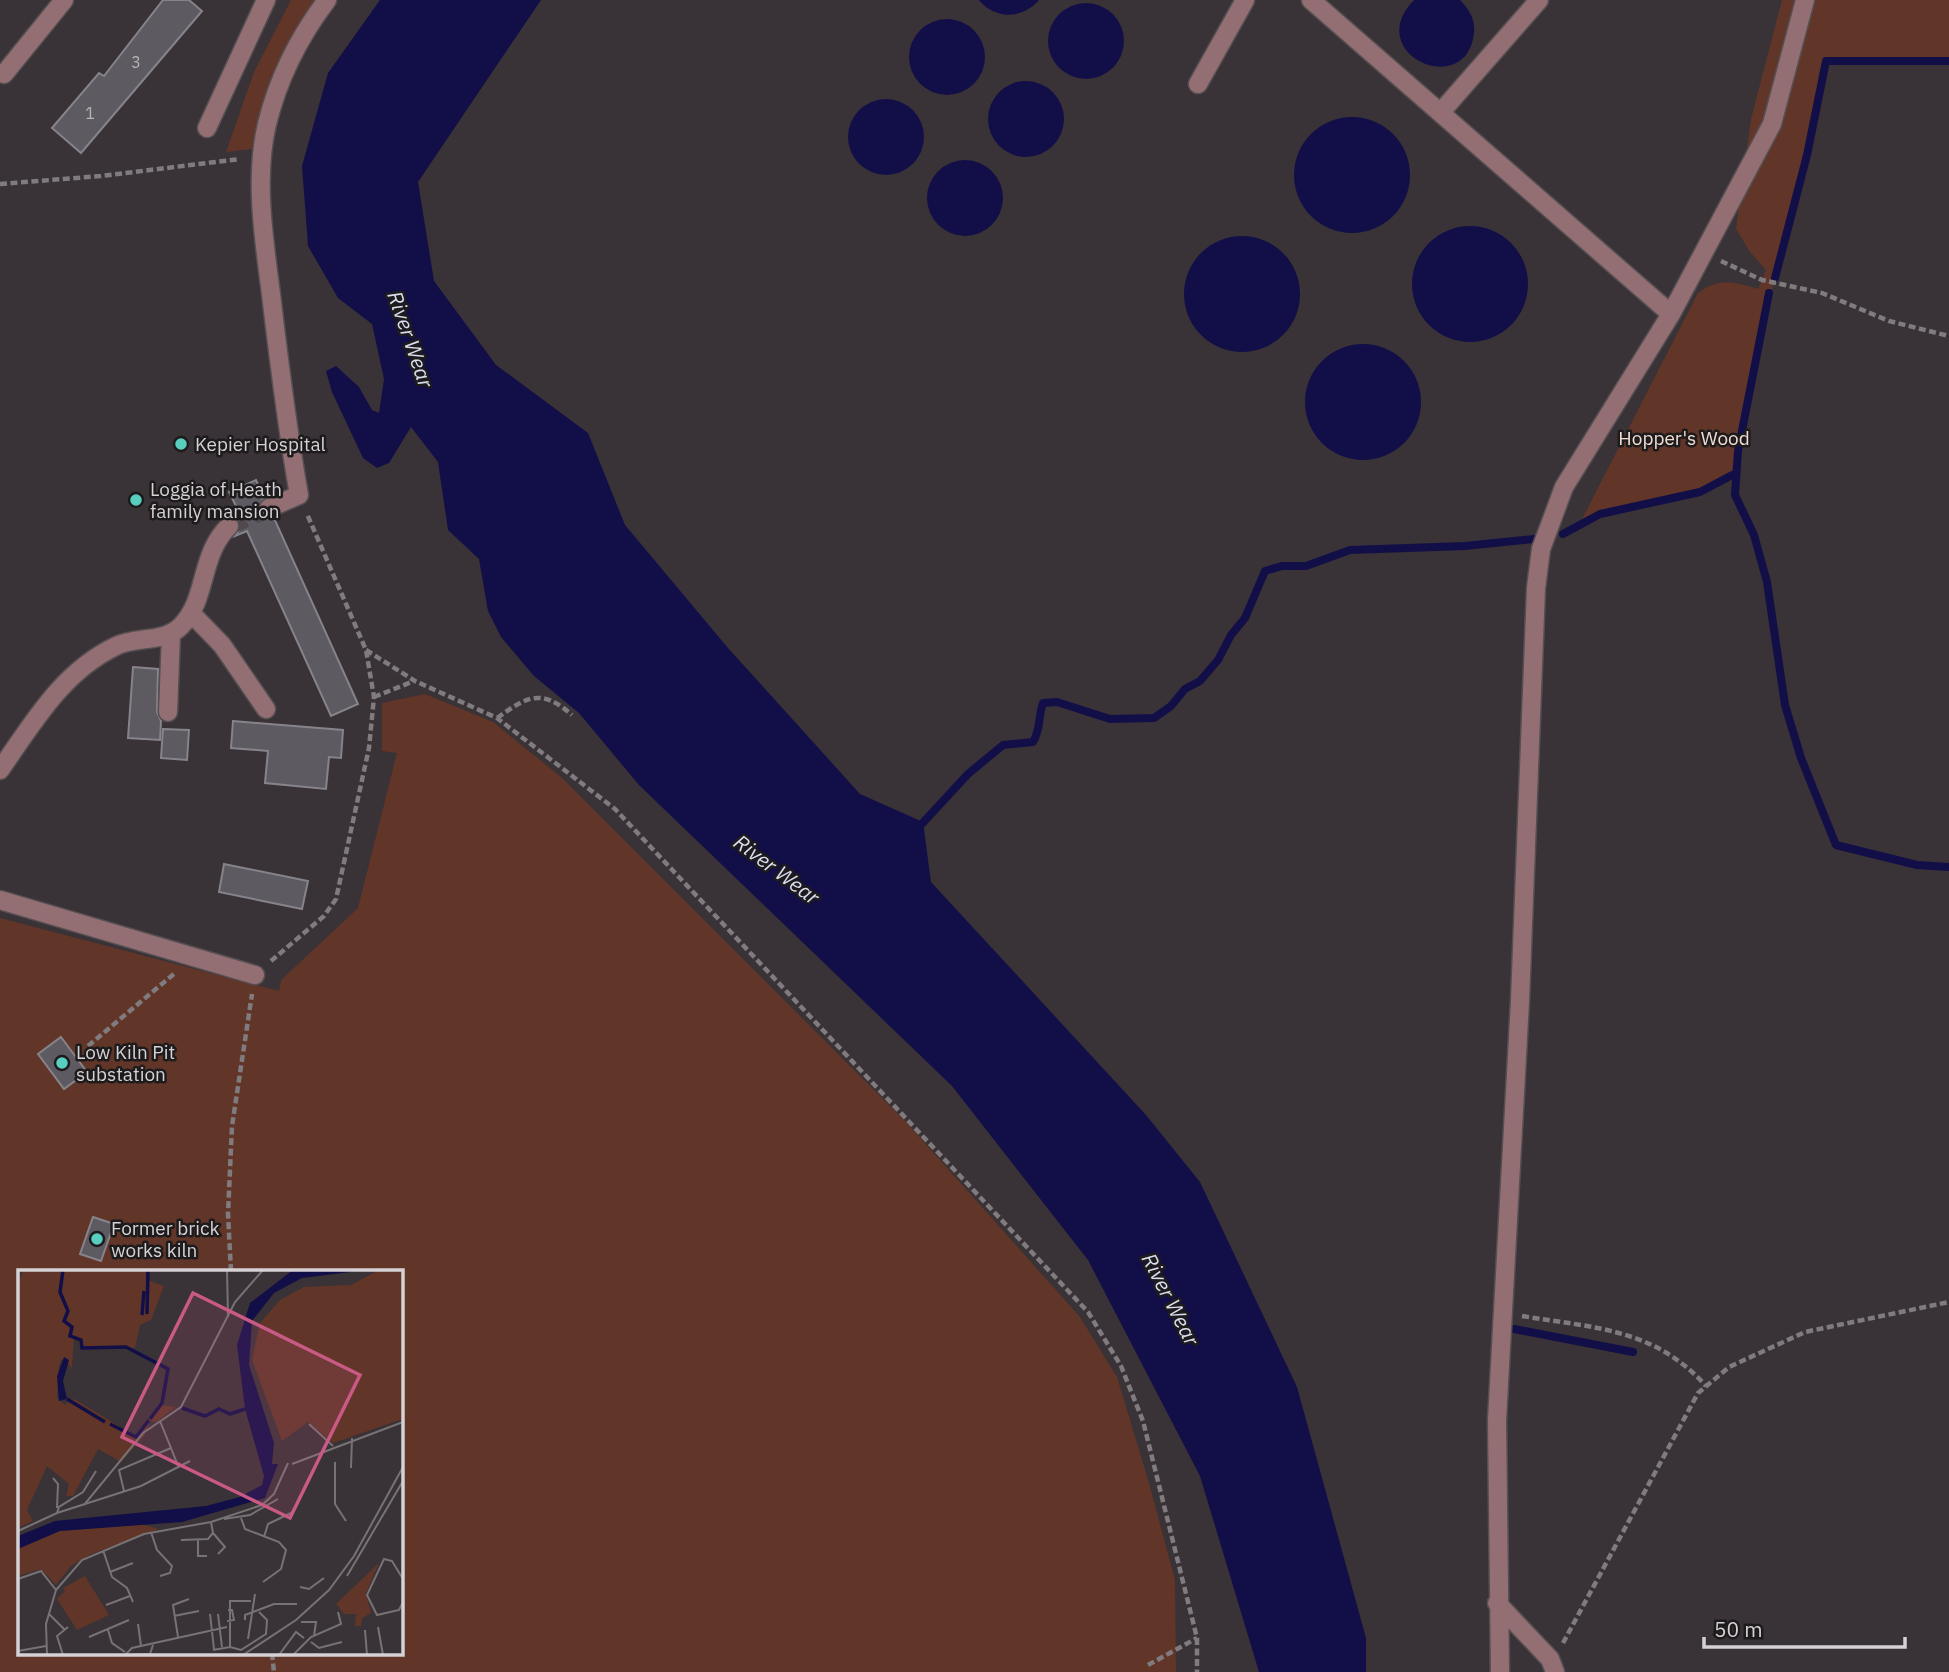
<svg xmlns="http://www.w3.org/2000/svg" width="1949" height="1672" viewBox="0 0 1949 1672" font-family="'IBM Plex Sans',sans-serif">
<rect width="100%" height="100%" fill="#393236"/>
<!-- green -->
<path fill="#613628" fill-rule="evenodd" d="M291,0h30c-32,52 -57,88 -69,149l-26,3 28,-80z
M1782,0h167v61h-123c-9,47 -19,94 -31,141 -23,89 -51,178 -59,271l-36,19 -100,22 -20,9 118,-230c23,-16 34,-11 60,-4l8,-19 -16,-18 -14,-23 15,-110z
M425,694l68,28 68,55 346,346 173,194 37,60 32,106 26,97 1,92h-1176v-754l279,73 2,-11 77,-72 39,-155 -15,-2v-48zM19,1271h382v382h-382z"/>
<!-- water -->
<path fill="#120f48" d="M380,0h161l-123,182 16,99 62,84 92,68 37,92 103,123 132,146 63,28 8,60 215,233 54,67 97,205 69,251v34h-107l-59,-196 -112,-216 -136,-174 -313,-301 -60,-72 -45,-37 -33,-39 -13,-26 -9,-52 -31,-29 -10,-68 -27,-35 -22,36 -12,5 -14,-10 -31,-66 -6,-21 10,-5 23,21 13,23 7,3 5,-34 -12,-55 -34,-26 -30,-52 -6,-80 26,-93z
M979,0h60c-16,19 -44,20 -60,0z
M1414,0h46c11,11 17,23 13,39 -13,59 -110,13 -59,-39z
M1048 41a38 38 0 1 1 76 0a38 38 0 1 1-76 0Z
M909 57a38 38 0 1 1 76 0a38 38 0 1 1-76 0Z
M988 119a38 38 0 1 1 76 0a38 38 0 1 1-76 0Z
M848 137a38 38 0 1 1 76 0a38 38 0 1 1-76 0Z
M1294 175a58 58 0 1 1 116 0a58 58 0 1 1-116 0Z
M927 198a38 38 0 1 1 76 0a38 38 0 1 1-76 0Z
M1412 284a58 58 0 1 1 116 0a58 58 0 1 1-116 0Z
M1184 294a58 58 0 1 1 116 0a58 58 0 1 1-116 0Z
M1305 402a58 58 0 1 1 116 0a58 58 0 1 1-116 0Z"/>
<g fill="none" stroke-linecap="round" stroke-linejoin="round">
<!-- stream -->
<path stroke="#120f48" stroke-width="8" d="M1775,278l32,-123 19,-94h123
M1769,293l-31,158 -3,44 19,40 13,47 18,123 16,53 35,87 81,20 32,2
M1563,534l37,-20 100,-22 36,-19
M918,828l50,-54 35,-29 30,-3c8,-13 5,-25 10,-39l14,-1 53,17 44,-1 17,-12 14,-17 15,-8 18,-21 13,-25 14,-17 20,-47 17,-5h24l44,-16 115,-4 69,-7
M1514,1329l119,23"/>
</g>
<!-- building -->
<path fill="#5d5a61" stroke="#87838b" stroke-width="2" d="M163,0h26l13,11 -121,142 -29,-25 47,-55 5,3z
M256,480l8,18 -6,8 1,7 8,6 7,-1 84,186 -27,12 -84,-185 -12,5 5,-7 -1,-8 -7,-6 -8,-1 13,-6 -8,-16z
M133,667l25,2 -1,43 4,9 -1,19 -32,-2z
M233,721l110,9 -2,28 -12,-1 -3,32 -61,-6 3,-32 -37,-3z
M163,729l26,1 -2,30 -26,-2z
M224,864l84,17 -6,28 -83,-17z
M61,1037l26,35 -23,17 -26,-35z
M93,1217l21,7 -13,37 -21,-7z"/>
<g fill="none" stroke-linecap="round" stroke-linejoin="round">
<!-- minor-tunnel -->
<path stroke="#504a4e" stroke-width="18" stroke-dasharray="18 9" stroke-linecap="butt" d="M229,526l40,-18"/>
<!-- minor casing -->
<g stroke="#554f52" stroke-width="21">
<path id="minor" d="M1311,0l360,314
M4,74l60,-74
M1198,84l47,-84
M1441,112l98,-112
M207,128l59,-128
M269,508l30,-13c-12,-67 -20,-133 -28,-201 -7,-54 -17,-116 -4,-170 11,-45 32,-87 60,-124
M191,613l31,32 44,64
M168,712l3,-78
M0,770c33,-47 62,-98 116,-124 20,-10 49,-3 65,-20 27,-27 18,-71 48,-100
M0,900l255,75
M1497,1603l53,56 5,13
M1500,1672l-3,-252 23,-419 16,-413 5,-39 23,-62 107,-173 101,-190 33,-124"/>
</g>
<!-- path -->
<path stroke="#807b7e" stroke-width="4.5" stroke-dasharray="7 3.5" stroke-linecap="butt" d="M0,184l101,-8 139,-17
M1721,261l41,19 60,13 67,28 60,15
M366,650l49,31 82,37 118,91 473,503 33,54 22,55 54,217v34
M374,697l40,-16
M497,718c31,-22 44,-30 75,-3
M271,961l53,-45 12,-17 33,-151 5,-51 -8,-47 -59,-136
M88,1046l87,-73
M231,1271l-3,-57 4,-88 20,-132
M1522,1316c72,12 132,12 184,70
M1563,1643l135,-250 31,-26 76,-35 144,-30
M272,1653l2,19
M1148,1665l49,-27"/>
<!-- minor -->
<use href="#minor" stroke="#936f74" stroke-width="18"/>
</g>
<!-- markers -->
<g fill="#58cebf" stroke="#1e1b1d" stroke-width="2.5">
<circle cx="181" cy="444" r="7"/>
<circle cx="136" cy="500" r="7"/>
<circle cx="62" cy="1063" r="7"/>
<circle cx="97" cy="1239" r="7"/>
</g>
<g text-anchor="middle" dominant-baseline="central" stroke-width="5" stroke-linejoin="round" paint-order="stroke">
<!-- number labels -->
<g font-size="16" fill="#b7b3b7">
<text x="136" y="62">3</text>
<text x="90" y="113">1</text>
</g>
<!-- park labels -->
<g font-size="19" fill="#f1dcd4" stroke="#1e1b1d">
<text x="1684" y="438">Hopper's Wood</text>
</g>
<!-- poi labels -->
<g font-size="19" fill="#d5d1d4" stroke="#1e1b1d" text-anchor="start">
<text x="195" y="444">Kepier Hospital</text>
<text x="150" y="489">Loggia of Heath<tspan x="150" dy="22">family mansion</tspan></text>
<text x="76" y="1052">Low Kiln Pit<tspan x="76" dy="22">substation</tspan></text>
<text x="111" y="1228">Former brick<tspan x="111" dy="22">works kiln</tspan></text>
</g>
<!-- water labels -->
<g font-size="21" font-style="italic" fill="#dadef1" stroke="#1e1b1d">
<text transform="translate(411 339) rotate(71)">River Wear</text>
<text transform="translate(777 869) rotate(37)">River Wear</text>
<text transform="translate(1171 1299) rotate(63)">River Wear</text>
</g>
</g>
<!-- overview -->
<g transform="translate(18 1270)">
<rect width="385" height="385" fill="#393236"/>
<path d="M6,0h126l-4,10 18,6 -13,34 -11,5 -5,23h-51l-10,-11 -2,31 -10,-9 -3,6 -2,33 8,7 6,-6 5,1 59,36 26,-31 15,2 -20,15 -6,-1 -5,14 -24,27 -23,-13 -25,47h-7l3,-12 -22,-18 -20,44 6,11 -15,7v-246zM352,0h33v149l-70,24 -25,-21 -26,19 -30,-81 8,-37 20,-23 24,-13 47,-2 24,-13zM123,254l18,5 -70,26 -18,11 -15,19 -15,-16 -23,7v-27l16,-9 26,-9zM361,293l-13,30 5,20 -9,5 -1,8h-6l1,-12h-12l-8,-10zM67,306l24,39 -32,15 -20,-31 8,-8 -2,-3z" fill="#613628"/>
<path d="M275,0h74l-65,8 -28,15 -22,28 -3,44 25,78 -2,21h6l-13,34 -83,24 -122,9 -42,18v-13l37,-15 151,-15 34,-9 22,-12 2,-9 -19,-67 -8,-64 13,-42zM46,87l5,3 -6,21 4,18 -8,2 -2,-25z" fill="#120f48"/>
<path fill="none" stroke="#120f48" stroke-width="3.5" d="M45,0l-3,22 8,19 -4,10 8,6 -2,9 11,4 1,8 44,-1 42,22 -6,34 -12,16M129,44l1,-44M124,45l2,-24M49,129l38,23M164,138l23,8 14,-7 11,5 15,-5M92,154l26,13 13,-17"/>
<path fill="none" stroke="#777275" stroke-width="2" d="M209,0l1,47M142,151l19,47M291,154l24,22M317,192v42l11,17M274,194l111,-42M333,198l1,-30M35,208l5,6 -1,24M106,221l-5,-21 52,-22M66,235l59,-72 38,-26 54,-105 28,-32M39,243l2,-6 24,-15 13,-21M223,248l4,11 34,13 7,8 -5,19 -18,13M206,249l26,-4 28,-16M0,261l39,-18 84,-27 49,-25M133,262l6,18 15,16 -2,7 -10,3M195,263l12,14 -7,7M246,267l4,-13 25,-12M163,270l27,-1 5,-6 -2,-11M180,270v16h9M85,280l9,27 15,11 6,14M92,302l23,-9M329,306l56,-95M0,309l23,-8 15,19M385,309l-11,-18 -8,-2 -17,36 10,20 22,-5 4,-8M282,317l9,2 15,-11M88,335l24,-9M31,344l16,16M192,344l4,35M200,344l4,33M156,346l25,-5M227,350v-5l29,-11h23M209,351l7,-1 -2,-10h-4M283,352h15l-2,14M120,354l3,22M360,357l5,28M90,360l4,13 13,9M347,360l2,25M71,367l40,-17M160,367l-5,-32 16,-6M230,369l7,-45M293,372l8,6 23,-6M212,377v-46h21M195,380l17,-3 11,3 25,-16 1,-14 -8,-8M0,381l28,-5M29,385l-1,-31 10,-34 26,-30 62,-26 67,-12 51,-17 12,-11 14,-31M45,385l-6,-19 11,-9M107,385l7,-7 95,-21M113,385l19,-1 3,-9M225,385l53,-35 33,-30 25,-34 49,-89M261,385l17,-23 8,6M275,385l18,-18 30,-13 -3,-12"/>
<path fill="#c95985" fill-opacity="0.15" stroke="#c95985" stroke-width="3.5" d="M175,23l167,82 -70,143 -168,-81z"/>
<rect width="385" height="385" fill="none" stroke="#d5d1d4" stroke-width="3.5"/>
</g>
<!-- scale -->
<path d="M1704 1637v10h201v-10" fill="none" stroke="#d5d1d4" stroke-width="3.5"/>
<text x="1714" y="1637" font-size="21" fill="#d5d1d4" stroke="#1e1b1d" stroke-width="5" paint-order="stroke">50 m</text>
</svg>
